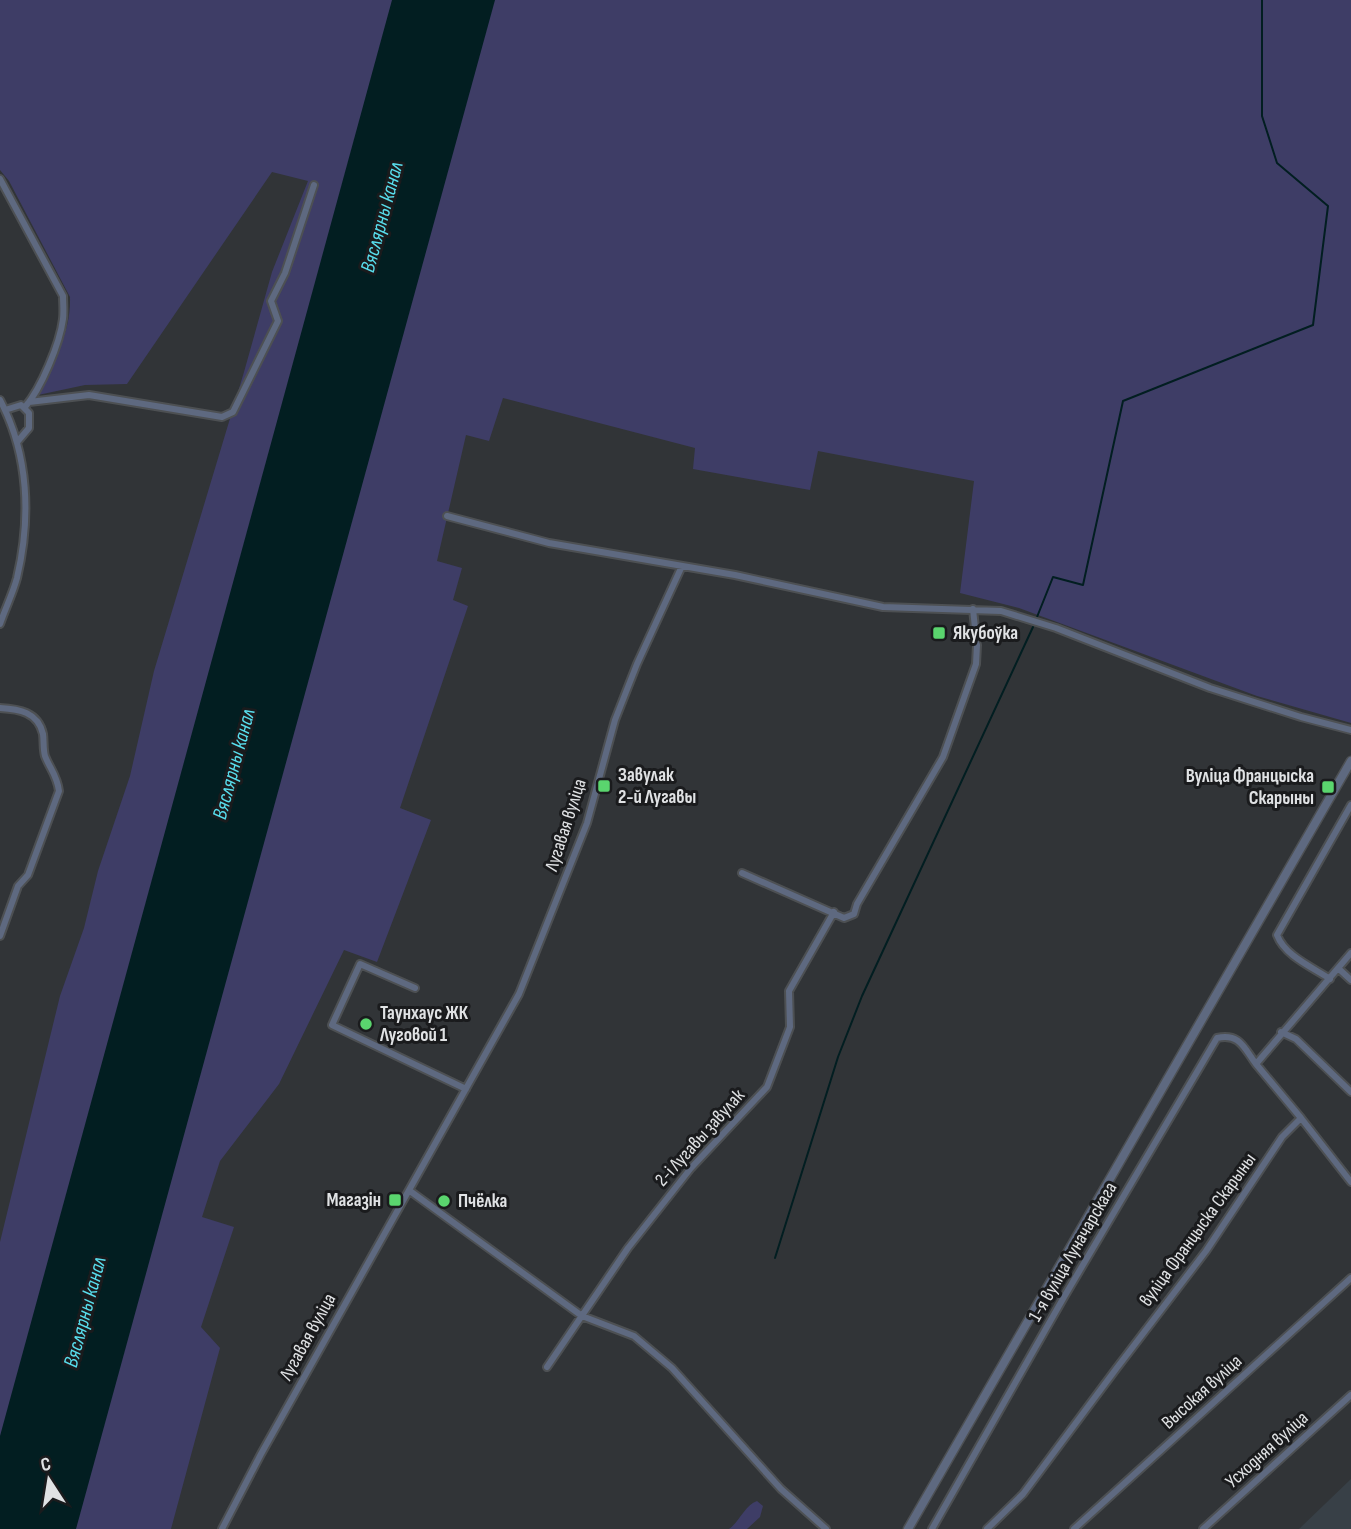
<svg xmlns="http://www.w3.org/2000/svg" width="1351" height="1529" viewBox="0 0 1351 1529" font-family="'Sofia Sans Condensed',sans-serif">
<rect width="100%" height="100%" fill="#313437"/>
<!-- built -->
<path fill="#384047" d="M1351,1479v50h-52z"/>
<!-- green -->
<path fill="#3e3d66" d="M0,0h1351v723l-94,-27 -238,-88 -59,-15 14,-112 -156,-30 -8,39 -117,-21 2,-21 -192,-50 -14,43 -23,-6 -29,126 25,7 -9,32 15,6 -68,202 31,12 -54,142 -33,-12 -65,134 -59,77 -18,56 32,10 -33,100 19,21 -49,181h-171v-287l60,-246 24,-68 14,-57 32,-95 24,-105 90,-299 28,-100 36,-91 -36,-9 -145,212 -42,1 -47,10c15,-33 33,-61 32,-98l-61,-116 -9,-11z
M757,1501l6,5 -3,11 -13,12h-18c11,-8 16,-24 28,-28z"/>
<!-- water -->
<path fill="#021e21" d="M392,0h103l-419,1529h-76v-93z"/>
<g fill="none" stroke-linecap="round" stroke-linejoin="round">
<!-- stream -->
<path stroke="#021e21" stroke-width="2" d="M1037,617l16,-40 30,8 40,-184 190,-76 15,-119 -51,-43 -15,-47v-116
M775,1258l63,-201 24,-61 171,-369"/>
<!-- minor casing -->
<g stroke="#4d5053" stroke-width="10">
<path id="minor" d="M0,179l63,117c0,7 1,15 0,23 -3,24 -22,70 -38,88
M0,400c29,55 31,118 17,178 -4,15 -12,31 -17,46
M29,402l60,-7 133,22 11,-5 45,-91 -7,-20 14,-28 29,-88
M5,410l16,-5 8,8v15l-11,13
M447,516l102,27 186,32 148,32 118,4 55,17 154,60 91,29 50,13
M0,708c19,1 38,4 43,26 1,7 0,15 2,22 5,13 12,19 14,35l-31,84 -10,11 -18,50
M742,873l102,45 10,-4 3,-10 86,-147 33,-93 1,-19 -6,-11 4,-6 -2,-19
M1339,969l12,11
M1330,979c-18,-12 -45,-23 -53,-44l74,-130
M415,988l-55,-24 -28,61 134,64
M1281,1032l15,7 55,53
M1301,1118l50,64
M410,1191l172,125 52,20 38,32 109,121 45,40
M547,1367l81,-119 63,-80 76,-81 23,-60 -1,-36 45,-79
M222,1529l39,-75 258,-460 68,-171 28,-103 22,-56 45,-98
M932,1529l132,-232 153,-259c23,-5 27,10 39,26
M987,1529l36,-35 93,-125 90,-118 76,-114 19,-19 -45,-54 95,-111
M1074,1529l277,-251
M1203,1529l148,-134"/>
</g>
<!-- tertiary casing -->
<g stroke="#4d5053" stroke-width="11">
<path id="tertiary" d="M908,1529l443,-768"/>
</g>
<!-- minor -->
<use href="#minor" stroke="#5e6980" stroke-width="6"/>
<!-- tertiary -->
<use href="#tertiary" stroke="#5e6980" stroke-width="8"/>
</g>
<!-- markers -->
<g fill="#5ad56e" stroke="#1a1b1d" stroke-width="2.5">
<rect x="932" y="626" width="14" height="14" rx="3.5"/>
<rect x="597" y="779" width="14" height="14" rx="3.5"/>
<rect x="1321" y="780" width="14" height="14" rx="3.5"/>
<circle cx="366" cy="1024" r="7"/>
<rect x="388" y="1193" width="14" height="14" rx="3.5"/>
<circle cx="444" cy="1201" r="7"/>
</g>
<g text-anchor="middle" dominant-baseline="central" stroke-width="6" stroke-linejoin="round" paint-order="stroke">
<!-- poi labels -->
<g font-size="19" font-weight="bold" fill="#e0e2e4" stroke="#1a1b1d" text-anchor="start">
<text x="953" y="633">Якубоўка</text>
<text x="618" y="775">Завулак<tspan x="618" dy="22">2-й Лугавы</tspan></text>
<text x="1314" y="776" text-anchor="end">Вуліца Францыска<tspan x="1314" dy="22">Скарыны</tspan></text>
<text x="380" y="1013">Таунхаус ЖК<tspan x="380" dy="22">Луговой 1</tspan></text>
<text x="381" y="1200" text-anchor="end">Магазін</text>
<text x="458" y="1201">Пчёлка</text>
</g>
<!-- street labels -->
<g font-size="19" fill="#e0e2e4" stroke="#1a1b1d">
<text transform="translate(566 825) rotate(-72)">Лугавая вуліца</text>
<text transform="translate(700 1138) rotate(-48)">2-і Лугавы завулак</text>
<text transform="translate(1198 1230) rotate(-54)">вуліца Францыска Скарыны</text>
<text transform="translate(1073 1252) rotate(-60)">1-я вуліца Луначарскага</text>
<text transform="translate(308 1337) rotate(-61)">Лугавая вуліца</text>
<text transform="translate(1202 1392) rotate(-42)">Высокая вуліца</text>
<text transform="translate(1267 1450) rotate(-42)">Усходняя вуліца</text>
</g>
<!-- water labels -->
<g font-size="21" font-style="italic" fill="#58ddec" stroke="#1a1b1d">
<text transform="translate(382 217) rotate(-75)">Вяслярны канал</text>
<text transform="translate(234 764) rotate(-75)">Вяслярны канал</text>
<text transform="translate(85 1312) rotate(-75)">Вяслярны канал</text>
</g>
</g>
<!-- north arrow -->
<g transform="translate(49 1480) rotate(348)" stroke="#1a1b1d" stroke-width="5" paint-order="stroke">
<path d="M0-5L12 26L0 18L-12 26Z" fill="#e0e2e4"/>
<text y="-10" font-size="19" font-weight="bold" text-anchor="middle" fill="#e0e2e4">С</text>
</g>
</svg>
